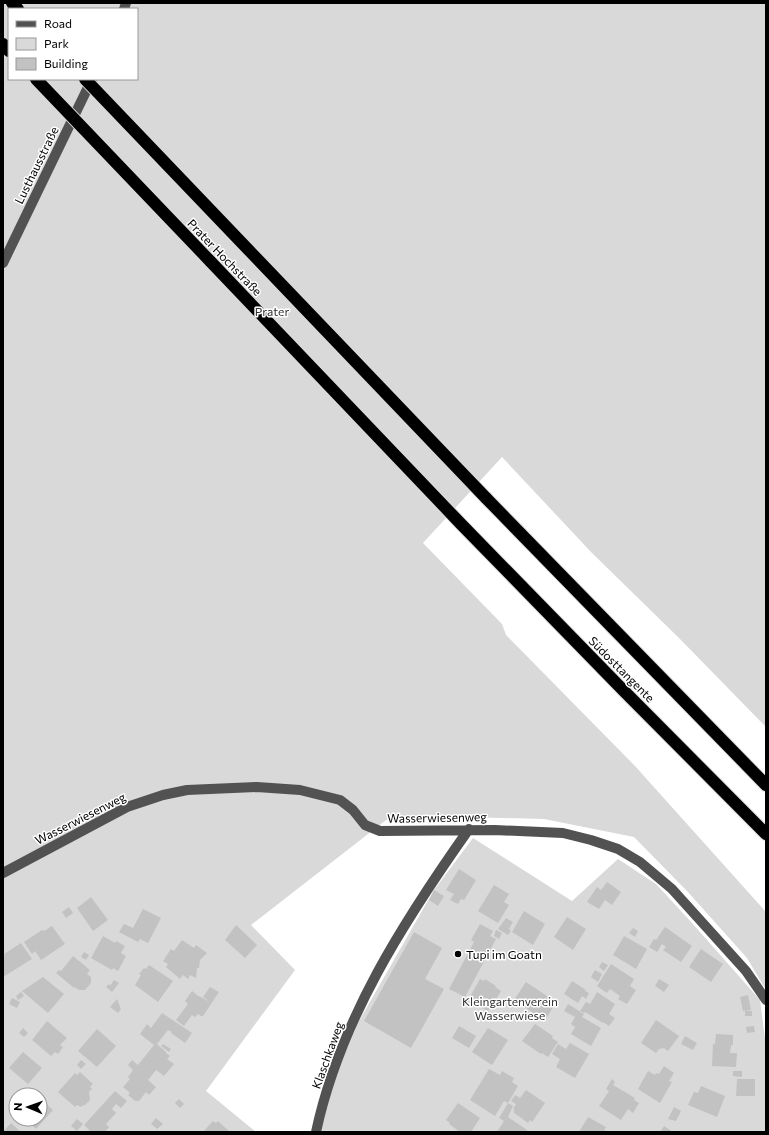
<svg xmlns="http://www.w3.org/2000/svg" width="769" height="1135" viewBox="0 0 769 1135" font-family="Commissioner,sans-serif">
<rect width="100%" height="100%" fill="#fff"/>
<!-- green -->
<path fill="#d9d9d9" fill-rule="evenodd" d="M3,3h763v724l-86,-88 -89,-87 -89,-95 -79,86 79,81 4,11 129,131 131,146v78l-19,-32 -60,-67 -53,-54 -90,-18 -80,-2 -78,3 -135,105 44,45 -89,121 50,41h-253zM9,9h128v70h-128zM16,1095h24v24h-24z
M473,838l99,63 46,-42 38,25 36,39 68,77 6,46v86h-455l48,-111 75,-131z"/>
<!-- building -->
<path fill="#c2c2c2" d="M459,869l17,11 -12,20 -3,-1 -3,5 -8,-4 4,-6 -8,-4z
M607,882l14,10 -9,13 -7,-5 -6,9 -12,-7 10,-15 4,3z
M494,885l15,9 -5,8 5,3 -11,18 -20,-12z
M434,890l10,6 -6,10 -9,-6z
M91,897l17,23 -15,11 -16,-23z
M69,907l4,6 -7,5 -4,-6z
M143,909l18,9 -13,25 -8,-4 -2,3 -19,-10 5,-8 9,4z
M524,911l21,13 -12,21 -21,-13z
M567,917l19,12 -13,21 -19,-13z
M506,918l7,4 -4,7 2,2 -3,4 -10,-6z
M480,924l13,7 -3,5 6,3 -31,58 -16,-8 25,-47 -3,-2z
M236,925l21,20 -12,13 -20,-18z
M52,926l13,18 -24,16 -6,-9 -3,3 -8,-12 18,-12 2,1z
M665,927l27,19 -11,16 -18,-12 3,-3 -4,-3 -5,8 -8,-5 5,-8 2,1z
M633,928l5,3 -3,6 -6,-4z
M496,930l6,3 -3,6 -5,-3z
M414,932l28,16 -17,31 19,10 -33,59 -47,-27z
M103,936l12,7 1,-2 9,5 -4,7 5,3 -8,15 -5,-3 -1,2 -21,-12z
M624,936l23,13 -11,20 -23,-14z
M182,940l12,8 2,-3 11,8 -7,7 -1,8h-2l-1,10 -6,-3 -2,4 -5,-4 -3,4 -14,-12 2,-3 -5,-3 8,-12 3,2z
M21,943l11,16 -29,18v-19l2,-2 -1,-2z
M701,949l22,15 -12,18 -22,-15z
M84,952l5,3 -3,5 -5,-3z
M73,956l17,14 -3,4 4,3v6l-6,7h-6l-5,-3v1l-18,-15 3,-3 2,1z
M602,962l6,3 -4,6 -5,-4z
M611,964l23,15 -4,7 6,4 -9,14 -9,-5 2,-3 -10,-7 -3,4 -10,-7z
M149,965l24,16 -15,21 -23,-17 6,-10 -2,-1 5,-6 2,1z
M595,970l7,4 -4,8 -7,-5z
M43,977l21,17 -16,19 -26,-22z
M480,979l4,2 1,-2 11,7 -1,1 6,4 -6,10 3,2 -4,5 -3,-2 -3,5 -13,-7 -1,2 -7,-4z
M659,979l10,6 -5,7 -9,-6z
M114,980l5,3 -7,9 -6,-5 3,-3 1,2z
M572,981l14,9 -1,1 4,2 -3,6 -4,-3 -4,7 -14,-9z
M526,982l24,16 -2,1 7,5 -9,15 -7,-5 -1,2 -24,-16z
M210,987l9,5 -16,24h-2l-3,-2 -3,3 -3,-2 -8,11 -8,-6 12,-16 -3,-3 7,-10 4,3h-1l15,8 -7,-5z
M21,992l3,4 -6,4 -2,-4z
M597,992l18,12 -6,10 6,4 -6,8 -6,-4v1l-18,-11 -1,1 -4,-2 6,-9 4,2z
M748,995l3,15 -8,1 -3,-14z
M12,998l8,4 -3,6 -8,-4z
M117,999l4,10 -3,4 -8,-6z
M568,1004l16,10 -2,3 19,11 -10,18 -20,-12 4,-7 -4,-3 4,-7 -11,-6z
M745,1011h7v5h-7z
M162,1013l30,20 -7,10 -14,-10 1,-1 -4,-2 -11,14 9,8v1l4,3 -3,3 7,5 -10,12 -8,-6 -8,10 8,7 -7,8 -3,-3 -7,9h-4l-7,-6 2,-2 -7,-6 7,-8 -2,-2 5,-7 -5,-5 4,-5 6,5 16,-20 -14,-11 7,-10 4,4z
M656,1020l23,16 -11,15 -4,-3 -5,1 -3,4 -15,-10z
M47,1021l20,17 -7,7 3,2 -5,7 -3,-2 -4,4 -19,-16z
M535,1024l18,12 -1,2 6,4 -10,15 -6,-4 -1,1 -19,-13z
M459,1026l17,10 -7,12 -17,-10z
M754,1026l1,6 -8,1 -1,-6z
M23,1028l5,5 -4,4 -5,-4z
M488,1028l20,12 -16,25 -20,-13z
M97,1029l19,17 -19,21 -19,-16z
M716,1034l17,1v10h-2l-1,8h7l-1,14 -24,-1 1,-22h2z
M685,1036l12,7 -4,7 -12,-6z
M570,1043l19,11 -14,24 -19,-11 4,-8 -8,-5 6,-10 8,5z
M163,1044l8,5 -2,3 -8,-6z
M23,1052l19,16 -14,16 -19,-16z
M81,1060l5,4 -5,5 -4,-4z
M664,1066l10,7 -5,8 3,1 -12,21 -22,-14 10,-18 7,4 1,-2 3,1z
M489,1069l11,6 2,-4 12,7 -2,4 6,4 -10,17 -4,-2 -9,15 -25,-16z
M733,1071h9v6l-9,-1z
M80,1072l13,12 -3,3 2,2 -3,3 1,8 -6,6 -1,-1 -2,2 -4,-2 -2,2 -17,-15 17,-19 2,2z
M612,1079l3,3 -2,3 22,13 -1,2 5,3 -6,10 -5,-4 -7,11 -22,-14 10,-15 -3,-2z
M737,1079h18v17h-19z
M701,1086l24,10 -8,21 -29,-12 6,-13 4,1z
M526,1090l19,13 -13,19 -2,-2 -2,3 -15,-11 2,-2 -2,-1 3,-5 -5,-3 4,-6 5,3z
M115,1091l12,10 -6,7 -5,-4 -4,5 4,4 -10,11 3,3 -4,5h-14l-7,-7z
M40,1098l13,12 -17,19 -11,-10h15z
M179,1099l5,5 -4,4 -5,-5z
M458,1103l22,15 -9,14h-11l-11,-8 1,-1 -4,-3z
M508,1103l5,3 -5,11 19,13 -1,2h-29l7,-11 -5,-3z
M674,1107l7,4 -5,10 -8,-2z
M588,1117l18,10 -2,3 4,2h-29z
M156,1118l7,6 -6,5 -6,-5z
M77,1119l6,5 -6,7 -6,-5z
M213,1121l3,2 2,-2 12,11h-27z
M11,1123l10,9h-18z
M664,1126l9,6h-13z"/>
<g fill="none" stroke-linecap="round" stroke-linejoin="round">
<!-- highway casing -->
<g stroke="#dbdbdb" stroke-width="14">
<path id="highway" d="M12,3l6,6
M3,44l6,7
M210,261l250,262 162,166 144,145
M486,498l280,287"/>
</g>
<!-- minor -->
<path stroke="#525252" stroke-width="10" d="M124,9l2,-6
M3,263l89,-184
M3,873l124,-66 36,-12 24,-5 70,-3 43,3 40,10 13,10 12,15 15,6 115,-1 68,3 28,7 27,9 22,13 32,27 74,82 20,29
M316,1132c24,-112 88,-211 153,-303"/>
<!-- highway -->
<use href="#highway" stroke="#000" stroke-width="12"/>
<!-- highway-bridge casing -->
<g stroke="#dbdbdb" stroke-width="14" stroke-linecap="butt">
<path id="highway-bridge" d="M36,79l174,182
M85,79l401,419"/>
</g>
<!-- highway-bridge -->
<use href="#highway-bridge" stroke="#000" stroke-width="12"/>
</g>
<!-- markers -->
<circle fill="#000" stroke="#fff" stroke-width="1.5" cx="458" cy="954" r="4"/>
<g text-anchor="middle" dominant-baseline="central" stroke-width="3" stroke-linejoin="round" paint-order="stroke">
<!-- street labels -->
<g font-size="12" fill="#000" stroke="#fff">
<text transform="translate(36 165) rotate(-64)">Lusthausstraße</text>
<text transform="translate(225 257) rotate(46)">Prater Hochstraße</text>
<text transform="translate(622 669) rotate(45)">Südosttangente</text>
<text transform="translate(437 817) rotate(-1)">Wasserwiesenweg</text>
<text transform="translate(80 818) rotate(-27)">Wasserwiesenweg</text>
<text transform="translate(327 1055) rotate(-70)">Klaschkaweg</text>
</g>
<!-- park labels -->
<g font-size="12" fill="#303030" stroke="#fff">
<text x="272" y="311">Prater</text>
<text x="510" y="1001">Kleingartenverein<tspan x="510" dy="14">Wasserwiese</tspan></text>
</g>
<!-- poi labels -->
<g font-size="12" fill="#000" stroke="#fff" text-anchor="start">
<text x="466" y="954">Tupi im Goatn</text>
</g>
</g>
<!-- border -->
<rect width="769" height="1135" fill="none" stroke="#000000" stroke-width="8"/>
<!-- legend -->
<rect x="8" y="8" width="130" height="72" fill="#ffffff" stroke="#999999"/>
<rect x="16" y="21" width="20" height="6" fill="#525252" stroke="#999999"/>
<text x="44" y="28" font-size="12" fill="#000000">Road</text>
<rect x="16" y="38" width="20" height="12" fill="#d9d9d9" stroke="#999999"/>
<text x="44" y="48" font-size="12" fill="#000000">Park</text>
<rect x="16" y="58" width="20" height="12" fill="#c2c2c2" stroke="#999999"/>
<text x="44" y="68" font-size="12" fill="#000000">Building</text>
<!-- north arrow -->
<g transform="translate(28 1107) rotate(272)"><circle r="19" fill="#ffffff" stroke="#999999"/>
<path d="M0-3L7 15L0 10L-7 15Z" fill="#000000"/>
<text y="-6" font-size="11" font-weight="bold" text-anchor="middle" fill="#000000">N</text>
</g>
</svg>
